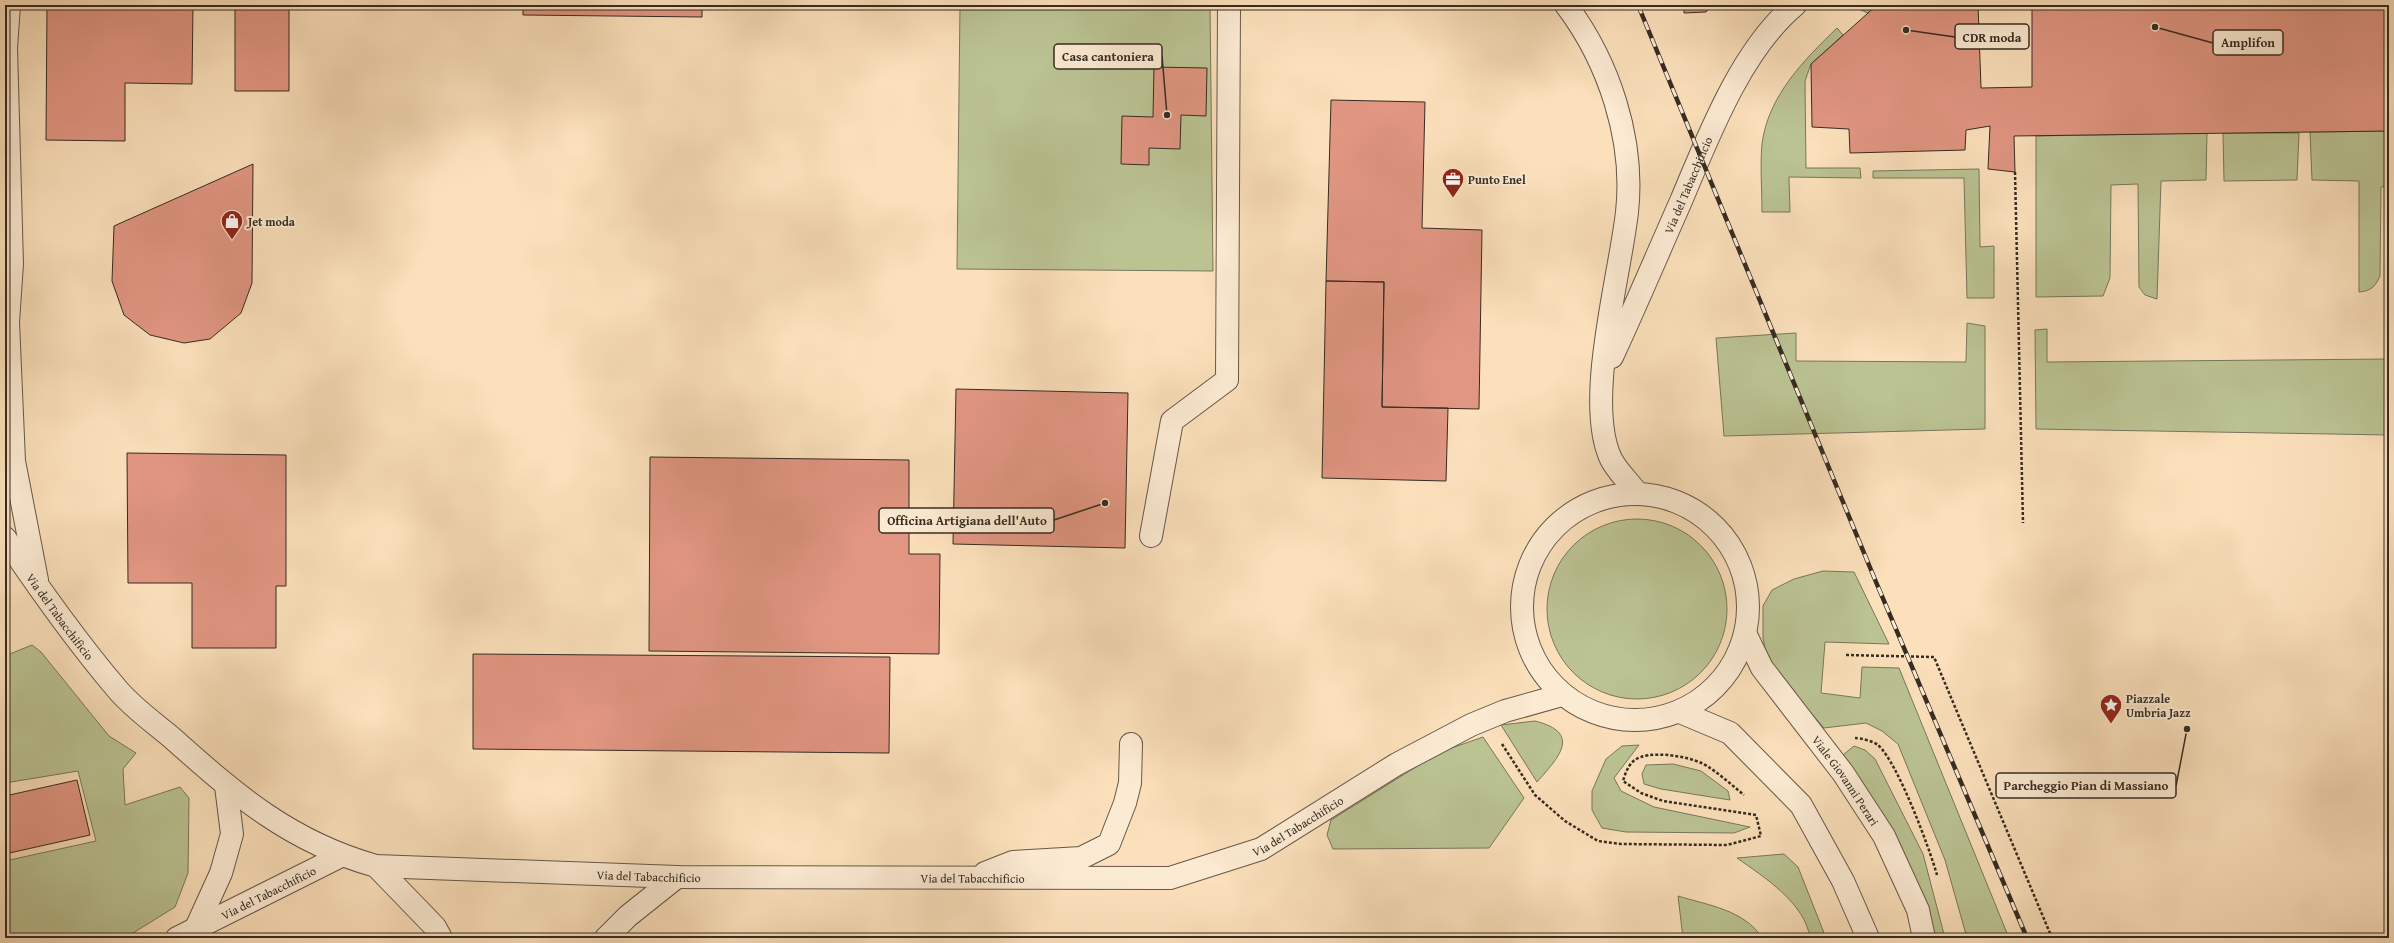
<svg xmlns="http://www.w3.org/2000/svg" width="2394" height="943" viewBox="0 0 2394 943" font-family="'Gentium Book Plus',serif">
<rect width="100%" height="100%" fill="#fbe0bb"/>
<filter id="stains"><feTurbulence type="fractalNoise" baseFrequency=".005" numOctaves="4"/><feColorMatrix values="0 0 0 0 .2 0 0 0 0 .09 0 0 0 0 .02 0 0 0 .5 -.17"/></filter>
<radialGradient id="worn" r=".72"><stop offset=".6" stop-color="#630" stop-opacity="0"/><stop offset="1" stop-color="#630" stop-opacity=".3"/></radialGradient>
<!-- green -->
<path fill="#bbc393" stroke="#78775b" d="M960,5h250l3,266 -256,-2z
M1865,5h12l-9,8 -7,-3z
M2032,5h83v2h-83z
M2136,5h248v2h-248z
M1837,28l6,7 -32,29 -6,17 1,87h54l1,10 -72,-1 1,35h-28c0,-22 -2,-46 0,-68 6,-48 42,-84 75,-116z
M2389,131v55l-8,1 -1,89c-5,11 -9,15 -21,16v-111l-47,-1 -2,-48z
M2207,133l-1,47 -45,1 -4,118 -12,-4 -6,-8 -1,-103 -27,1 -1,93 -7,18 -67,1v-161z
M2223,133h76l-2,47 -73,1z
M1979,169l1,78 14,-1v52h-27l-3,-120h-91v-7z
M1967,323l18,3v103l-261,7 -8,-98 80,-5v28l170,1z
M2047,329v33l342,-3v76l-353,-6 -1,-99z
M1547 609a90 90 0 1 1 180 0a90 90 0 1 1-180 0Z
M1823,571l31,1 35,72 -64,-2 -4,51 39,5 2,-31 37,1 110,270h-42l-22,-78 -47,-116 -16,-13 -16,-8 -42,5 -56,-64 -5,-26v-32l9,-16 22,-11z
M32,645l9,7 68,84 27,17 -13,16 2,36 55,-18 9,11 -1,75 -13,34 -50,31h-120v-77l91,-20 -18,-70 -73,12v-127z
M1535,721c48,12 23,37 2,61l-36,-57z
M1483,737l41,61 -35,50 -156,1 -6,-14 4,-15 109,-68z
M1639,745l-25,33 7,13 33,16 96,20 -16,6 -108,-1 -24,-4 -10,-18v-19l14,-32 16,-13z
M1854,746l11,4 10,9 48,95 22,84h-10l-15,-47 -77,-136z
M1673,764l28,7 27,20 2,9 -69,-11 -17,-5 -2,-10 4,-9z
M1784,854l14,13 28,71h-16c-5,-35 -46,-61 -73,-80z
M1678,896c29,9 67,14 84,42h-79z"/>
<!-- building -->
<path fill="#e19682" stroke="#362b23" d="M47,5h146l-1,79 -67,-1v58l-79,-1z
M235,5h54v86h-54z
M523,5h179v12l-179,-2z
M1684,5h28l-6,7 -22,1z
M1877,5h101l3,83 51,-1v-80h357v124l-375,5 1,36 -27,-3 2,-43 -24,4 -1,20 -115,3 -1,-24 -37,-2 -1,-63z
M1154,67l53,1 -1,48 -25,-1 -1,34 -31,-1v17l-28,-1 1,-48 31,1z
M1331,100l94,2 -3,126 60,2 -3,179 -97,-2 2,-125 -58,-1z
M253,164l-1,119 -11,30 -31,26 -26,4 -34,-8 -26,-20 -12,-34 2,-55z
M1326,281l58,1 -2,125 66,1 -2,73 -124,-3z
M956,389l172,4 -3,155 -172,-4z
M127,453l159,2v131h-10v62h-84v-65h-64z
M650,457l259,3v94h31l-1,100 -290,-3z
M473,654l417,3 -1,96 -416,-4z
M77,780l13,55 -85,19v-58z"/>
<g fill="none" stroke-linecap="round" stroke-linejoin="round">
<!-- minor casing -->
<g stroke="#675849" stroke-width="24">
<g id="minor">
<path d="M9,5l-3,43 6,216 -4,58 6,139 23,119"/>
<path d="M1566,5c43,57 69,135 61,207 -7,64 -43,190 -16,247 6,12 18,23 26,34"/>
<path id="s1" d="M1612,357c24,-52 46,-104 69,-156 27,-64 60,-151 114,-196"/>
<circle cx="1635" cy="607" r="113"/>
<path d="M1151,536l21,-115 55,-41 2,-375"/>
<path id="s2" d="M5,538c35,52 71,103 112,151 15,18 36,33 54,48 65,58 119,105 205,129l301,11 493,1 91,-29 136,-85 74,-39 34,-14 57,-16"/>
<path id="s3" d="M1746,635l16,33 81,105 41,63 34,74 6,28"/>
<path d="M1680,712l50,21 71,72 42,76 25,57"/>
<path d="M376,866l59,61 6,11"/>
<path d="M985,873l28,-11 68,-4 28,-14 16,-41 5,-20 1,-39"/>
<path d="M196,928l25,-55 11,-39 -6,-48"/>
<path id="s4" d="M177,938l164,-82"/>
<path d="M606,938l22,-22 49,-39"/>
</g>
</g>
<!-- path -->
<path stroke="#362b23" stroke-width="2.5" stroke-dasharray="3 2" stroke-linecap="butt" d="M2015,172l8,351
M1846,655l88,2 118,281
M1855,738c5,0 18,3 23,7 20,18 51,102 59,130
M1502,744l33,51 30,26 33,20 23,3 106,1 34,-9 -5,-21 -93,-14 -22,-8 -18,-12c3,-10 7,-21 18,-24 17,-6 55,0 69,11 12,8 23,18 34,27"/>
<!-- minor -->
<use href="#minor" stroke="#fcebd3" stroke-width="22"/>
<!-- rail casing -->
<g stroke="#362b23" stroke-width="4.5">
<path id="rail" d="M1638,5l238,577 151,356"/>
</g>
<!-- rail -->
<use href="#rail" stroke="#fcebd3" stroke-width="3" stroke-dasharray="9" stroke-linecap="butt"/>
</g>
<!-- icons -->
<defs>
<g id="office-pin" transform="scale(1.15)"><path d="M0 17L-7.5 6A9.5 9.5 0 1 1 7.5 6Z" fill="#8f2418" stroke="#fcebd3"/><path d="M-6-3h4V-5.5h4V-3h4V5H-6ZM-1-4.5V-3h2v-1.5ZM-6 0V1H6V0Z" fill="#fff"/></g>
<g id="shop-pin" transform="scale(1.15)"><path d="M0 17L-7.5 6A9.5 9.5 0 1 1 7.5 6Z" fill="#8f2418" stroke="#fcebd3"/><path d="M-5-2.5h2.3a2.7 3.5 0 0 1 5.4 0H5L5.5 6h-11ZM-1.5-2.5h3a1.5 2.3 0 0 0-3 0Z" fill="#fff"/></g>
<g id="sight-pin" transform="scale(1.15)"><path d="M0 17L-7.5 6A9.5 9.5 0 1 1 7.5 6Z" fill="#8f2418" stroke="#fcebd3"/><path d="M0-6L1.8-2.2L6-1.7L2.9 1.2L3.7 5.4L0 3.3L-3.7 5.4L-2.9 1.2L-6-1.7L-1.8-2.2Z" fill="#fff"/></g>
</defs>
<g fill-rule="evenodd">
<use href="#office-pin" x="1453" y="179"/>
<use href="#shop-pin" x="232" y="221"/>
<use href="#sight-pin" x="2111" y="705"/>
</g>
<g text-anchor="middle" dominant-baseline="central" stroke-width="4" stroke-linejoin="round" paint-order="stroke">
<!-- poi labels -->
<g font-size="12" font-weight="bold" fill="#362b23" stroke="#fcebd3" text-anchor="start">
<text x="1468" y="179">Punto Enel</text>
<text x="248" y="221">Jet moda</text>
<text x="2126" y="698">Piazzale<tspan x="2126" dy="14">Umbria Jazz</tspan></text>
</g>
<!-- street labels -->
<g font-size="12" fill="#362b23" stroke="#fcebd3">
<text stroke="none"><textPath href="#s1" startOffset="188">Via del Tabacchificio</textPath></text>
<text stroke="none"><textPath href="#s2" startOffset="96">Via del Tabacchificio</textPath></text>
<text stroke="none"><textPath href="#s3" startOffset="177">Viale Giovanni Perari</textPath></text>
<text stroke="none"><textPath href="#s2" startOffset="1438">Via del Tabacchificio</textPath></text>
<text stroke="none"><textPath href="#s2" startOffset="778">Via del Tabacchificio</textPath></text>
<text stroke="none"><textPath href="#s2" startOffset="1102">Via del Tabacchificio</textPath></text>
<text stroke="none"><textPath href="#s4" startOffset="102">Via del Tabacchificio</textPath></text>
</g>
</g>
<!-- callouts -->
<path fill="none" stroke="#362b23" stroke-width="1.5" d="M1906 30L1955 37M2155 27L2213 43M1167 115L1162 56M1105 503L1054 520M2187 729L2176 786"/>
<g fill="#362b23" stroke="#fcebd3" stroke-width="1.5">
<circle cx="1906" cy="30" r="4"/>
<circle cx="2155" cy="27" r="4"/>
<circle cx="1167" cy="115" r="4"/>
<circle cx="1105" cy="503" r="4"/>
<circle cx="2187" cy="729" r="4"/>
</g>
<g fill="#fcebd3" stroke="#362b23" stroke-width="1.5">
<rect x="1955" y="24" width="74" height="25" rx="4"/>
<rect x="2213" y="30" width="70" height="25" rx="4"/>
<rect x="1054" y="44" width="108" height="25" rx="4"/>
<rect x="879" y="508" width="175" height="25" rx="4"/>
<rect x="1996" y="773" width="180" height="25" rx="4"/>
</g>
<g font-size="13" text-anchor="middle" font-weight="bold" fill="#362b23">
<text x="1992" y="42">CDR moda</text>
<text x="2248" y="47">Amplifon</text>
<text x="1108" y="61">Casa cantoniera</text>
<text x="967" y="525">Officina Artigiana dell'Auto</text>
<text x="2086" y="790">Parcheggio Pian di Massiano</text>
</g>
<!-- margin -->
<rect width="2394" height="943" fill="none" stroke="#fbe0bb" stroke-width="20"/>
<rect x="6" y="6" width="2382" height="931" fill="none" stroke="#362b23" stroke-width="2"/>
<rect x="10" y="10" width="2374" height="923" fill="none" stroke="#362b23"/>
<rect width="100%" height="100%" filter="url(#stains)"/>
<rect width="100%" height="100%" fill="url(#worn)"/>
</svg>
